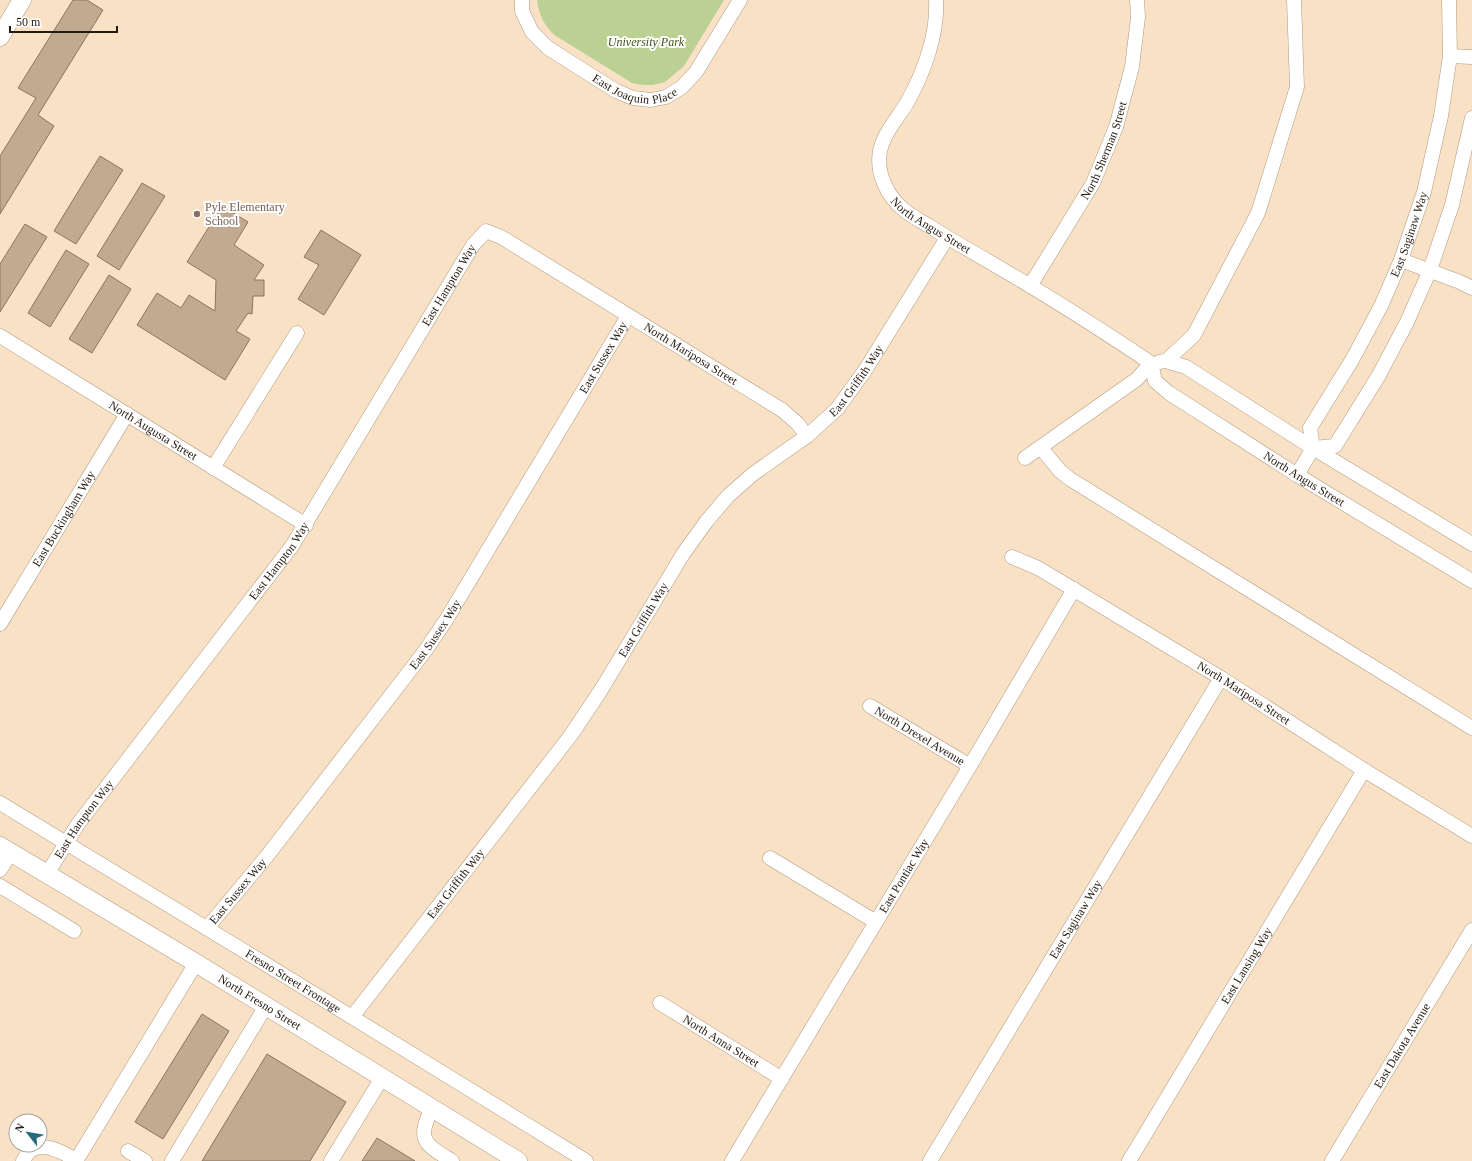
<svg xmlns="http://www.w3.org/2000/svg" width="1472" height="1161" viewBox="0 0 1472 1161" font-family="'Times New Roman',serif">
<rect width="100%" height="100%" fill="#f9e1c5"/>
<!-- green -->
<path fill="#bbd193" d="M537,0h187l-40,66 -19,16 -12,3h-10l-11,-2 -76,-47c-12,-10 -17,-21 -19,-36z"/>
<!-- building -->
<path fill="#c1aa8f" stroke="#8b755c" d="M73,0h14l16,10 -65,105 16,11 -54,88v-58l36,-58 -18,-10z
M100,156l23,14 -47,74 -22,-13z
M142,183l23,13 -46,74 -22,-14z
M222,206l26,16 -14,23 30,20 -10,15h10v16h-11l-1,18 -4,-1 -12,18 14,8 -25,41 -88,-55 20,-32 24,15 8,-13 26,16 1,-31 -29,-18z
M25,224l22,13 -47,75v-48z
M321,230l40,25 -37,60 -26,-16 21,-34 -15,-8z
M66,250l23,14 -39,63 -22,-14z
M109,275l22,14 -39,64 -23,-14z
M202,1014l27,17 -66,108 -28,-17z
M267,1054l79,48 -36,59h-108z
M377,1138l38,23h-53z"/>
<g fill="none" stroke-linecap="round" stroke-linejoin="round">
<!-- minor casing -->
<g stroke="#b09a80" stroke-width="15">
<g id="minor">
<path id="s1" d="M522,0v11l10,21 16,16 68,43 17,7 18,2 15,-3 16,-10 14,-15 44,-72"/>
<path id="s2" d="M936,0c2,34 -12,72 -28,101 -9,16 -24,31 -28,50 -4,22 7,45 24,59 7,6 17,11 25,16 25,16 51,30 76,45 50,29 98,60 146,92l4,18 14,12 128,82 175,106"/>
<path d="M1450,56l22,1"/>
<path d="M1401,260l59,22 12,6"/>
<path id="s3" d="M1030,286l63,-103 23,-56 16,-60 6,-50 -1,-17"/>
<path id="s4" d="M0,336l306,189"/>
<path d="M1166,361l28,-26 64,-122 39,-126 -3,-87"/>
<path d="M1159,362l7,-1 20,6 127,81 159,96"/>
<path d="M1041,448l19,23 10,8 402,249"/>
<path d="M1313,448l22,-2 44,-71 28,-53 23,-52 22,-65 20,-87"/>
<path d="M1025,458l112,-79 14,-16"/>
<path d="M213,468l84,-135"/>
<path id="s5" d="M1297,475l16,-27 -3,-20 42,-68 29,-54 20,-46 23,-68 17,-76 9,-60 -1,-56"/>
<path id="s6" d="M1012,557l26,11 183,110 143,92 108,66"/>
<path id="s7" d="M0,624l127,-210"/>
<path id="s8" d="M870,706l100,60"/>
<path id="s9" d="M0,803l259,157 327,201"/>
<path d="M770,858l106,64"/>
<path d="M0,870l11,-18"/>
<path id="s10" d="M47,874l31,-50 214,-278 181,-301 13,-14 15,6 281,173 15,13 10,13"/>
<path d="M0,886l74,45"/>
<path id="s11" d="M207,928l60,-72 158,-205 21,-31 182,-304"/>
<path id="s12" d="M660,1003l122,76"/>
<path id="s13" d="M352,1017l219,-282 30,-45 82,-136 23,-32 22,-26 25,-22 54,-38 30,-27 27,-37 83,-134"/>
<path d="M432,1108c-16,33 -7,36 20,53"/>
<path d="M128,1151l17,10"/>
<path d="M23,1161c2,-3 3,-6 5,-8 13,-14 36,0 48,7"/>
<path d="M76,1161l120,-198"/>
<path d="M172,1161l94,-155"/>
<path d="M331,1161l51,-83"/>
<path id="s14" d="M732,1161l238,-395 104,-177"/>
<path id="s15" d="M930,1161l291,-483"/>
<path id="s16" d="M1129,1161l235,-391"/>
<path id="s17" d="M1332,1161l140,-231"/>
</g>
</g>
<!-- major casing -->
<g stroke="#b09a80" stroke-width="19">
<g id="major">
<path d="M0,37l22,-37"/>
<path id="s18" d="M0,846l196,117 322,198"/>
</g>
</g>
<!-- minor -->
<use href="#minor" stroke="#fff" stroke-width="14"/>
<!-- major -->
<use href="#major" stroke="#fff" stroke-width="18"/>
</g>
<!-- markers -->
<circle fill="#8d6e63" stroke="#fff" stroke-width="1.5" cx="197" cy="214" r="4"/>
<g text-anchor="middle" dominant-baseline="central" stroke-width="4" stroke-linejoin="round" paint-order="stroke">
<!-- park labels -->
<g font-size="12" font-style="italic" fill="#425513" stroke="#fff">
<text x="646" y="42">University Park</text>
</g>
<!-- street labels -->
<g font-size="12" fill="#241b11" stroke="#fff">
<text stroke="none"><textPath href="#s1" startOffset="156">East Joaquin Place</textPath></text>
<text stroke="none"><textPath href="#s3" startOffset="155">North Sherman Street</textPath></text>
<text stroke="none"><textPath href="#s2" startOffset="261">North Angus Street</textPath></text>
<text stroke="none"><textPath href="#s5" startOffset="270">East Saginaw Way</textPath></text>
<text stroke="none"><textPath href="#s10" startOffset="714">East Hampton Way</textPath></text>
<text stroke="none"><textPath href="#s10" startOffset="1019">North Mariposa Street</textPath></text>
<text stroke="none"><textPath href="#s11" startOffset="696">East Sussex Way</textPath></text>
<text stroke="none"><textPath href="#s13" startOffset="817">East Griffith Way</textPath></text>
<text stroke="none"><textPath href="#s4" startOffset="180">North Augusta Street</textPath></text>
<text stroke="none"><textPath href="#s2" startOffset="718">North Angus Street</textPath></text>
<text stroke="none"><textPath href="#s7" startOffset="123">East Buckingham Way</textPath></text>
<text stroke="none"><textPath href="#s10" startOffset="390">East Hampton Way</textPath></text>
<text stroke="none"><textPath href="#s13" startOffset="493">East Griffith Way</textPath></text>
<text stroke="none"><textPath href="#s11" startOffset="372">East Sussex Way</textPath></text>
<text stroke="none"><textPath href="#s6" startOffset="269">North Mariposa Street</textPath></text>
<text stroke="none"><textPath href="#s8" startOffset="58">North Drexel Avenue</textPath></text>
<text stroke="none"><textPath href="#s10" startOffset="66">East Hampton Way</textPath></text>
<text stroke="none"><textPath href="#s14" startOffset="333">East Pontiac Way</textPath></text>
<text stroke="none"><textPath href="#s13" startOffset="169">East Griffith Way</textPath></text>
<text stroke="none"><textPath href="#s11" startOffset="48">East Sussex Way</textPath></text>
<text stroke="none"><textPath href="#s15" startOffset="282">East Saginaw Way</textPath></text>
<text stroke="none"><textPath href="#s16" startOffset="228">East Lansing Way</textPath></text>
<text stroke="none"><textPath href="#s9" startOffset="343">Fresno Street Frontage</textPath></text>
<text stroke="none"><textPath href="#s18" startOffset="303">North Fresno Street</textPath></text>
<text stroke="none"><textPath href="#s12" startOffset="72">North Anna Street</textPath></text>
<text stroke="none"><textPath href="#s17" startOffset="135">East Dakota Avenue</textPath></text>
</g>
<!-- education labels -->
<g font-size="12" fill="#785e54" stroke="#fff" text-anchor="start">
<text x="205" y="207">Pyle Elementary<tspan x="205" dy="14">School</tspan></text>
</g>
</g>
<!-- north arrow -->
<g transform="translate(28 1133) rotate(301)"><circle r="19" fill="#ffffff" stroke="#a7a4a0"/>
<path d="M0-3L7 15L0 10L-7 15Z" fill="#266a7b"/>
<text y="-6" font-size="11" font-weight="bold" text-anchor="middle" fill="#241b11">N</text>
</g>
<!-- scale -->
<path d="M10 26v6h107v-6" fill="none" stroke="#241b11" stroke-width="2"/>
<text x="16" y="26" font-size="12" fill="#241b11" stroke="#ffffff" stroke-width="3" paint-order="stroke">50 m</text>
</svg>
